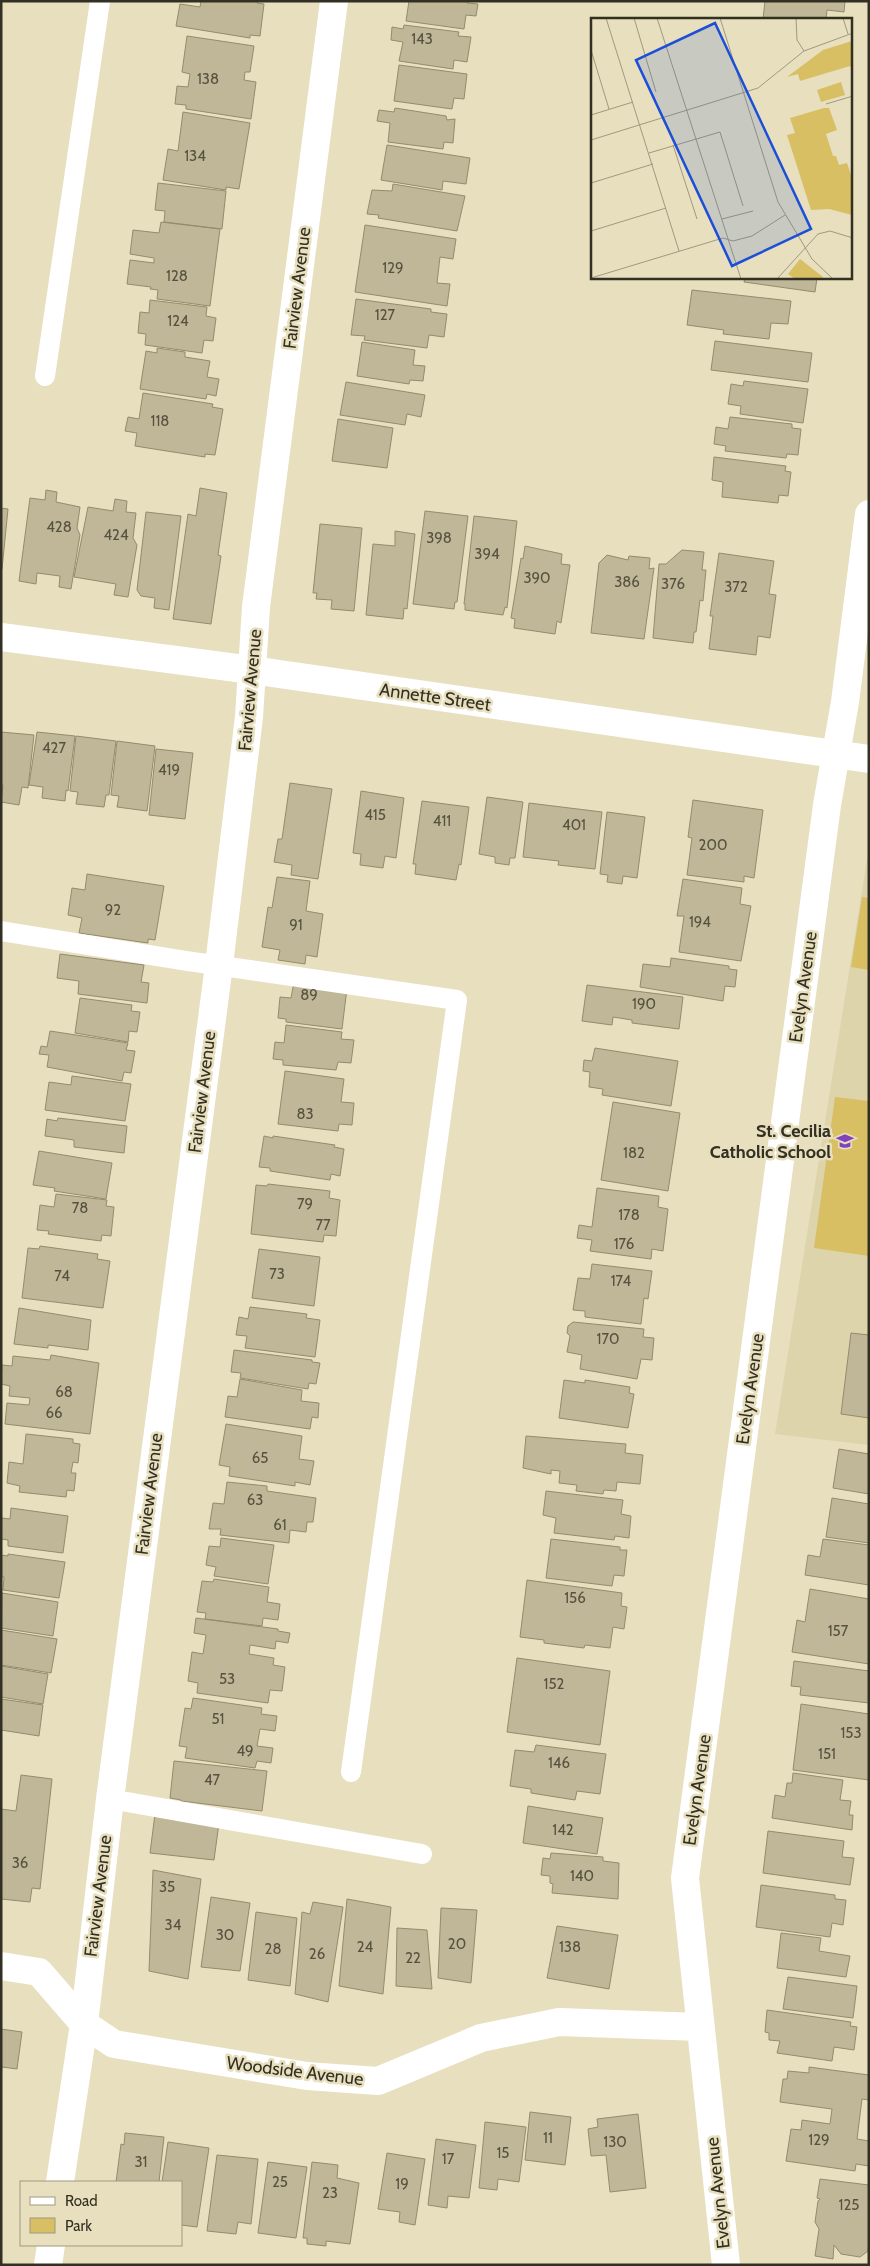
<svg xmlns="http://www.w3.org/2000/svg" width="870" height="2266" viewBox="0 0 870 2266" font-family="Cabin,sans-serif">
<rect width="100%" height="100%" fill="#e7dfbe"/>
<!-- built -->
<path fill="#ded4ac" d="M869,847v598l-94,-11z"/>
<!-- green -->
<path fill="#d8bf64" d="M862,897l7,1v72l-18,-3z
M835,1097l34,4v155l-55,-8z"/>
<!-- building -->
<path fill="#c0b798" stroke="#938b6d" d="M201,1h57l-1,2 7,1 -4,32 -10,-1v3l-74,-12 4,-22 20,3z
M409,1h59l-1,2 11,1 -2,12 -10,-1 -2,14 -58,-8z
M765,1h80l-1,11 -17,-2 -1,9h-63z
M404,25l55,7 -1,4 13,1 -4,25 -13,-2 -1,9 -54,-8 4,-19 -12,-2 1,-13 11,2z
M187,36l67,10 -4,26h-5l-1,8 12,2 -5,37 -65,-10v-4l-11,-1 2,-18 11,1 2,-13 -8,-2z
M399,65l68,9 -3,25 -10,-1 -2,11 -58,-8z
M395,108l51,8 1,4 8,-1 -2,24 -9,-1 -1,7 -55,-7 2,-19 -13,-2 2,-11 15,2z
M183,112l67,11 -11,66 -13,-2v3l-63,-10 5,-31 10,2z
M387,145l83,13 -4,26 -23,-3 -1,9 -61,-10z
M158,183l68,8 -4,38 -58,-7 1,-11 -10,-1z
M393,184l72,12 -8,35 -79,-13 1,-3 -12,-1 5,-24 20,1z
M161,222l59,7 -10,77 -53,-7 1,-9 -8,-1 1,-2 -24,-3 3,-24 24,3v-5l-24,-4 3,-24 26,3z
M365,225l91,14 -3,20 -13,-2 -3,26 13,1 -3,22 -92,-14z
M745,278h72l-2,14 -71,-10z
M692,290l99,11 -3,23 -17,-1 -2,16 -46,-5 1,-4 -37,-5z
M356,299l75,10v3l16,2 -3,23 -15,-2 -2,13 -63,-8 1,-4 -14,-1z
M150,300l57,7 -1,9 10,2 -3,23 -9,-1 -2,13 -57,-8 1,-11 -8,-1 2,-21 9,1z
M715,341l97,12 -4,29 -97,-12z
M362,342l53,8 -2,15 12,1 -2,15 -13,-1 -1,4 -52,-8z
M157,348l28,4v5l25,4 -3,16 12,2 -3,17 -9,-2 -1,5 -66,-10 6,-38 11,2z
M744,381l64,8 -5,34 -63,-9 1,-8 -13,-2 3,-20 12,2z
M346,382l79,13 -4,22 -14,-3 -2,11 -65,-10z
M143,393l70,11 -1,3 11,2 -8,46 -10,-1v3l-70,-11 2,-13 -12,-2 3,-14 11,2z
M730,417l62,7v4l9,1 -3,26 -11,-1 -1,4 -61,-7 1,-5 -12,-2 2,-17 12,2z
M338,419l55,9 -6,40 -55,-7z
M714,457l72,9 -1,5 6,1 -3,24 -9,-1 -1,8 -56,-6 1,-15 -11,-2z
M200,488l27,5 -9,62 3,1 -10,68 -38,-5 15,-105 8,2z
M46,490l11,2 -1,10 24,5 -3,21 3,7 -9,54 -12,-2 1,-11 -23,-3 -1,11 -17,-3 11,-83 15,2z
M115,499l12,2 -1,11 10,1 -3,25 4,7 -9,52 -14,-2 2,-11 -42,-7 14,-70 25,4z
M1,508l7,1 -6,60 -1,-1z
M425,511l43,5 -11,86h-2l-1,7 -41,-5z
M146,512l35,4 -12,94 -15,-2 1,-10 -14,-2 -4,-6z
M474,516l43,5 -10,87 -2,-1 -2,8 -38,-5v-6h-1z
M320,524l42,4 -8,83 -23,-2 1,-9 -16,-1 1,-6h-4z
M395,531l20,3 -8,75 -3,-1 -1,11 -37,-4 7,-71 22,2z
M525,546l37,8 -1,10 9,1 -9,58 -4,-2 -2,13 -41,-6 1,-9 -4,-1 10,-60 2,1z
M682,550l22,2 -2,18h4l-3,31 -3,-1 -4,32h-2l-1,11 -40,-5 6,-74h7z
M719,553l55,8 -5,33 7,1 -6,43 -12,-2 -2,19 -47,-6 4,-33h-3z
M607,555l21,5 1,-4 21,2 -1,11 5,-1 -10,71 -53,-6 8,-70z
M1,732l33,3 -6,53 -6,-1 -3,18 -18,-3 2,-17h-2z
M37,732l38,4 -7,55 -2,-1 -1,11 -23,-3 1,-11 -14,-2z
M76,736l40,5 -7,54h-3l-2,12 -28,-3 2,-12 -8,-1z
M117,741l38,5 -8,65 -30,-4 2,-11 -8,-1z
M156,749l37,4 -8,66 -36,-4z
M290,783l42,6 -14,90 -27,-4 1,-10 -18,-3 4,-23h4z
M361,791l43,7 -8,60 -11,-2 -2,12 -23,-3 1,-11 -8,-1z
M487,797l36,5 -8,56h-5l-1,7 -14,-2v-6l-16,-3z
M693,800l70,10 -9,68 -10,-2v6l-57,-7 5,-37 -4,-1z
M422,801l47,6 -8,58 -2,-1 -3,16 -41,-6 1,-10h-3z
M529,803l73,9 -7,57 -37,-4 1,-4 -36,-4z
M607,812l38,5 -8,61 -14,-2 -1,8 -15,-2 1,-7 -8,-1z
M87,874l77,12 -9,54 -7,-1v4l-69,-10 3,-15 -14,-3 4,-27 13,2z
M277,877l33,4 -4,30 17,3 -6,43 -11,-2 -1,9 -27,-4 2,-10 -18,-3 6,-40 4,1z
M683,879l59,9 -2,16 11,2 -10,55 -62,-9 5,-36h-7z
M60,954l84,11 -3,17 8,1 -2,20 -69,-9 1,-13 -22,-3z
M671,958l58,8v3l8,1 -2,17 -10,-1 -2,15 -83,-14 3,-23 27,3z
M294,982l53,6 -5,41 -56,-7v-3l-8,-1 2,-21 11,1z
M587,985l96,12 -4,32 -47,-6v-3l-19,-3 -1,8 -30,-4z
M80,998l52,7 -1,6 9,1 -3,20 -8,-1 -1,11 -53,-9z
M286,1025l56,7 -1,7 13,1 -3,23 -13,-1 -2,8 -53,-5v-5l-10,-1 2,-17 9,1z
M50,1031l78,12 -2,7 9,1 -4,22 -7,-1 -2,9 -75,-14 2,-12 -10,-1 2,-8 6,1z
M595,1048l83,13 -7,45 -69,-11 1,-6 -14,-2 1,-15 -7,-1 1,-11 8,1z
M285,1071l59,8 -3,23 13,1 -2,22 -13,-1 -1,7 -60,-7z
M72,1076l59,8 -6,37 -80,-11 4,-28 22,3z
M613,1102l67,11 -12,78 -67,-11z
M58,1118l69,8 -3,27 -50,-6v-7l-29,-4 2,-17 10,2z
M264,1136l9,2v-2l62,9 -1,2 10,2 -4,27 -9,-2 -1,6 -60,-9v-3l-11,-1z
M39,1151l73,12 -6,36 -52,-8 1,-3 -22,-3z
M268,1184l62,7 -1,7 11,2 -4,36 -12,-1 -1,7 -72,-8 5,-49 11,1z
M597,1188l62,8 -1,11 10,2 -5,42 -11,-2 -1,10 -61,-8 2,-11 -15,-2 2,-13 13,2z
M56,1194l51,6 -1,6 8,1 -3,29 -9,-1 -1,6 -53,-7 1,-3 -12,-1 3,-25 14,2z
M40,1246l58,8 -1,5 13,2 -7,47 -81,-10 6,-50 11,1z
M259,1249l61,8 -6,49 -62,-8z
M592,1264l60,7 -4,28 -4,-1 -3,26 -56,-7v-6l-12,-1 5,-32 12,1z
M250,1307l57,7 -1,4 14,2 -5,37 -70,-9 2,-12 -11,-1 3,-18 9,2z
M19,1308l72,12 -3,30 -40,-5v3l-34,-4z
M573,1322l71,7 -1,8 11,1 -2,22 -11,-1 -4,20 -57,-10 2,-14 -15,-3 3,-16 -3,-3 1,-7z
M851,1333l18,2v83l-28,-4z
M234,1350l78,10v2l8,1 -4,21 -7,-1 -1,6 -68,-11 1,-5 -10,-1z
M51,1355l48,8 -9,71 -85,-10 2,-21 22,2 1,-7 -21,-2 1,-10 -9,-2 1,-19 10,1 1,-10 37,4z
M240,1379l62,11 -1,11 18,2 -1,15 -6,-1 -2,12 -85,-12 3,-21 9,1z
M564,1380l21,3v-3l45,7 -1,6 5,1 -6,34 -69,-10z
M226,1424l76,12 -3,23 15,2 -4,24 -15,-3v4l-66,-10 1,-9 -11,-2z
M26,1434l47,5v4l7,1 -2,19 -5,-1 -2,11h5l-2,18 -7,-1 -1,7 -47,-5 1,-6 -13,-3 2,-21 14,2z
M526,1436l100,8 -1,9 18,2 -3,29 -23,-2 -1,9 -12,-1 -1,4 -27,-3 1,-6 -18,-2 1,-12 -9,-1v4l-28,-6z
M839,1449l30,5v40l-36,-6z
M227,1482l40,4v5l49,7 -3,24h-6l-1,10 -16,-2 -1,13 -69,-8 1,-6h-12l4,-26 11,1z
M546,1491l77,9 -2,14 10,2 -2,22 -14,-2 -1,4 -60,-7 2,-15 -13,-3z
M832,1498l37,6v39l-43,-6z
M11,1508l57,8 -5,37 -55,-7v-6l-7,-1v-15l1,-6 8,1z
M221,1538l53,7 -6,39 -54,-8 2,-9 -10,-2 3,-19 11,1z
M551,1539l69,8v3h7l-3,26 -10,-1 -2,11 -66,-8z
M823,1539l46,6v40l-64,-10 3,-20 12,2z
M8,1554l57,8 -6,36 -56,-8 1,-13h-3v-22l7,1z
M214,1579l55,8 -2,15 13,2 -2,16 -15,-2 -1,8 -57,-7 1,-6 -9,-1 5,-31 11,1z
M527,1580l95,13 -1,13 6,1 -3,22 -11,-2 -3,21 -25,-3 -1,3 -40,-5v-3l-24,-3z
M810,1589l59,10v65l-77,-12 5,-32 8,2z
M2,1593l56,9 -5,34 -52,-8z
M196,1618l82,11v2l12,2 -2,10 -12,-2 -1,8 -25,-4 -1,9 25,4 -1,7 12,2 -3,24 -12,-1 -2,13 -71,-10 1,-10 -10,-2 4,-29 11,2 3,-19 -12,-2z
M1,1630l56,9 -6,34 -50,-8z
M517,1658l93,13 -10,74 -93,-13z
M794,1661l75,10v32l-69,-8 1,-8 -10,-1z
M1,1666l47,8 -5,30 -42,-7z
M193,1698l69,10 -1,6 16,2 -2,15 -15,-2 -3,17 16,2 -2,15 -14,-2 -2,7 -70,-10 2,-11 -8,-1 6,-38 6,1z
M1,1699l42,6 -4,31 -38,-6z
M801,1704l68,10v66l-76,-10z
M536,1745l70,9 -6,40 -23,-3 -2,9 -44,-7v-4l-21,-3 5,-36 19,2z
M174,1761l93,10 -5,40 -81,-10v-1l-11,-2z
M793,1773l50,7 -3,20 11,1 -2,14h4l-1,15 -80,-12 3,-23 10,2 2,-14h5z
M21,1775l31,4 -12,110 -8,-1 -2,14 -29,-3v-90l15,2z
M528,1806l75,12 -6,36 -74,-11z
M155,1814l64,9 -5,37 -64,-7z
M768,1831l76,10 -2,16 12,1 -4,27 -87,-12z
M551,1853l52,4v4l16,2 -1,36 -66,-6 1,-9 -3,-1v-7l-9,-1 2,-17 7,1z
M153,1870l48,9 -13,100 -39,-8z
M761,1885l74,10v4l11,1 -3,25 -11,-2 -2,14 -74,-10z
M211,1897l39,6 -10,68 -39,-4z
M347,1899l44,8 -8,87 -44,-8z
M313,1902l30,5 -15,95 -33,-8 7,-82 8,2z
M441,1908l36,2 -6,73 -33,-5z
M256,1912l41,6 -7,68 -42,-6z
M557,1926l61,9 -9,54 -62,-11z
M397,1928l30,2 5,59 -36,-3z
M781,1933l40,5 -2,13 31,5 -4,21 -69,-9z
M788,1977l69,9 -4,32 -70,-9z
M767,2010l84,12 -1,4 7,1 -3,23 -20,-3 -2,14 -55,-8 3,-12 -11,-1v-7l-4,-1z
M1,2029l21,3 -5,37 -15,-2 -1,8z
M809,2067l60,8v25l-7,-1 -5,40 12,2v25l-13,-2 -1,7 -69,-10 5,-32 10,1 1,-10 28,4 2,-15 -52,-7 3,-23h4l1,-8 21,2z
M530,2112l41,5 -6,48 -40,-5z
M638,2114l8,74 -36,4 -4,-37 -15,1 -3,-27 10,-2 -1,-8z
M485,2122l41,5 -7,55 -21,-3 -1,11 -18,-2z
M125,2133l39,4 -5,45h-43l5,-38 3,1z
M436,2139l40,6 -7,53 -21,-2 -1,12 -19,-3z
M168,2142l41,6 -12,79 -16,-2v-43h-19z
M387,2153l38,6 -10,66 -16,-3 1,-10 -22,-3z
M217,2155l41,4 -7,65 -13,-2 -2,12 -29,-3z
M268,2162l39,5 -11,71 -38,-5z
M312,2162l26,3 -1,13 22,5 -9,61 -24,-3v5l-19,-2v-6h-4z
M820,2179l49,6v58l-1,8 -8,6 -19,-3 -7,-9 -1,14 -18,-3 4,-27 -4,-7 3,-21 2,-2 -3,-1z"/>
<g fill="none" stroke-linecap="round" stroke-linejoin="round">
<!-- service -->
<path stroke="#fff" stroke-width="20" d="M45,376l55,-375
M1,931l186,30 270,39 -106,772
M110,1799l312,55"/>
<!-- minor -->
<path stroke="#fff" stroke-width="28" d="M1,1966l38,6 45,52 30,20 193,32 71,5 103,-43 78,-16 141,5
M60,2182l24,-158 26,-225 109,-834 30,-248 7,-110 78,-606
M48,2265l3,-20
M726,2265l-41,-387 142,-1073 18,-103 24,-188"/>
<!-- tertiary -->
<path stroke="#fff" stroke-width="28" d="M1,637l251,33 617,89"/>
</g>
<!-- icons -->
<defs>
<g id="school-bare" transform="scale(1.35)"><path d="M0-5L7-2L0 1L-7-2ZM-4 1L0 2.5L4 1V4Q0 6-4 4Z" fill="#8043b9" stroke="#e7dfbe" stroke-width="2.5" paint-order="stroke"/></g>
</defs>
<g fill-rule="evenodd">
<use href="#school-bare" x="845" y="1141"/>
</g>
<g text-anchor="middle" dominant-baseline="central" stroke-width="5" stroke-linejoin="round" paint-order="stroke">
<!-- number labels -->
<g font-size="15" fill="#565240">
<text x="422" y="39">143</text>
<text x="208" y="79">138</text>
<text x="195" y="156">134</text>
<text x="393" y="268">129</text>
<text x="177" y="276">128</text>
<text x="385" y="315">127</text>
<text x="178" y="321">124</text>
<text x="160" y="421">118</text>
<text x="59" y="527">428</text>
<text x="116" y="535">424</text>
<text x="439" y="538">398</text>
<text x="487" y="554">394</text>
<text x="537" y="578">390</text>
<text x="627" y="582">386</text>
<text x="673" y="584">376</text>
<text x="736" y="587">372</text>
<text x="54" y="748">427</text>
<text x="169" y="770">419</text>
<text x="375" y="815">415</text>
<text x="442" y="821">411</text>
<text x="574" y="825">401</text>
<text x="713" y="845">200</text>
<text x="113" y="910">92</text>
<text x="700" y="922">194</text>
<text x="296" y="925">91</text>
<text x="309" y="995">89</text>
<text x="644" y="1004">190</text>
<text x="305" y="1114">83</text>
<text x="634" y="1153">182</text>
<text x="305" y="1204">79</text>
<text x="80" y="1208">78</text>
<text x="629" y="1215">178</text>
<text x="323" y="1225">77</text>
<text x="624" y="1244">176</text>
<text x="277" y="1274">73</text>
<text x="62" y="1276">74</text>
<text x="621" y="1281">174</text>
<text x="608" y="1339">170</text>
<text x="64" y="1392">68</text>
<text x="54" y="1413">66</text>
<text x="260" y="1458">65</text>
<text x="255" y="1500">63</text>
<text x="280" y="1525">61</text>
<text x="575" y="1598">156</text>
<text x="838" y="1631">157</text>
<text x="227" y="1679">53</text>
<text x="554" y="1684">152</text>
<text x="218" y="1719">51</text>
<text x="851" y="1733">153</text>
<text x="245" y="1751">49</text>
<text x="827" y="1754">151</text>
<text x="559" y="1763">146</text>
<text x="212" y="1780">47</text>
<text x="563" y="1830">142</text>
<text x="20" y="1863">36</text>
<text x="582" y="1876">140</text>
<text x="167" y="1887">35</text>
<text x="173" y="1925">34</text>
<text x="225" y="1935">30</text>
<text x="457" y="1944">20</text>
<text x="365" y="1947">24</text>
<text x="570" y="1947">138</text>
<text x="273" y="1949">28</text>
<text x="317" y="1954">26</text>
<text x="413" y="1958">22</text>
<text x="548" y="2138">11</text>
<text x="819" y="2140">129</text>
<text x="615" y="2142">130</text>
<text x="503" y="2153">15</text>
<text x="448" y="2159">17</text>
<text x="141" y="2162">31</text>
<text x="280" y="2182">25</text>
<text x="402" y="2184">19</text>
<text x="330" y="2193">23</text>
<text x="849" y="2205">125</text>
</g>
<!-- street labels -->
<g font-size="18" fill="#333023" stroke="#e7dfbe">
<text transform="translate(297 288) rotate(-83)">Fairview Avenue</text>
<text transform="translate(250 690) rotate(-85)">Fairview Avenue</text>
<text transform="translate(435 697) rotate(8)">Annette Street</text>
<text transform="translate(803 987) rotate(-82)">Evelyn Avenue</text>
<text transform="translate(202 1092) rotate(-83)">Fairview Avenue</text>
<text transform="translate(750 1389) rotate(-82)">Evelyn Avenue</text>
<text transform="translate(149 1494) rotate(-83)">Fairview Avenue</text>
<text transform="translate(697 1790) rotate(-82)">Evelyn Avenue</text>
<text transform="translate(98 1896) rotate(-83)">Fairview Avenue</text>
<text transform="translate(295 2071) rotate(7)">Woodside Avenue</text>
<text transform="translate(718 2193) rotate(-96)">Evelyn Avenue</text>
</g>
<!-- poi labels -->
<g font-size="18" font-weight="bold" fill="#333023" stroke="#e7dfbe" text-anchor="end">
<text x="831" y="1131">St. Cecilia<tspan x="831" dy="21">Catholic School</tspan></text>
</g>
</g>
<!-- overview -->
<g transform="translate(591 18)">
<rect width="261" height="261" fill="#e7dfbe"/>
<path d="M261,23v29l-2,-4 -50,15 -2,-7 -11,3 36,-27zM250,64l4,13 -24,7 -4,-12zM233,90h5l8,22 -11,4 7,22h3l3,9 8,-2 5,15v37l-23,-6 -18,1 -24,-75 8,-2 -5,-15zM209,241l23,18 -2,2h-26l-7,-5z" fill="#d8bf64"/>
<path fill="none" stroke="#9f9980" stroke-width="1" d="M15,0l73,233M43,0l22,74M66,0l84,261M129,0l58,184 34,57 21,20M205,0l1,22 7,11M252,0l5,16M0,32l18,59M235,86l27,-8M0,97l42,-13M0,122l167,-52 46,-37 49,-18M82,127l24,74M58,135l71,-21 23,74M0,165l62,-19M131,201l31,-8M0,213l75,-23M0,260l132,-40 10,3 19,-5 33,-21M186,261l41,-45 12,-3 23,7"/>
<path fill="#1d4ed8" fill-opacity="0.15" stroke="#1d4ed8" stroke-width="2.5" d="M124,5l96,206 -79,37 -96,-206z"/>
<rect width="261" height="261" fill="none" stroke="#333023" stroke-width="2.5"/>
</g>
<!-- border -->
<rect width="870" height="2266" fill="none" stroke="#333023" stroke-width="5"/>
<!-- legend -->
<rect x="20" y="2181" width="162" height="65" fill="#e7dfbe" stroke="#9f9980"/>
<rect x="30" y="2197" width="25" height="8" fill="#ffffff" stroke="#9f9980"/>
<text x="65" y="2206" font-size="15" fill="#333023">Road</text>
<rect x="30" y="2218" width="25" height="15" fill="#d8bf64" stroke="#9f9980"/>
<text x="65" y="2231" font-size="15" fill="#333023">Park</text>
</svg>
